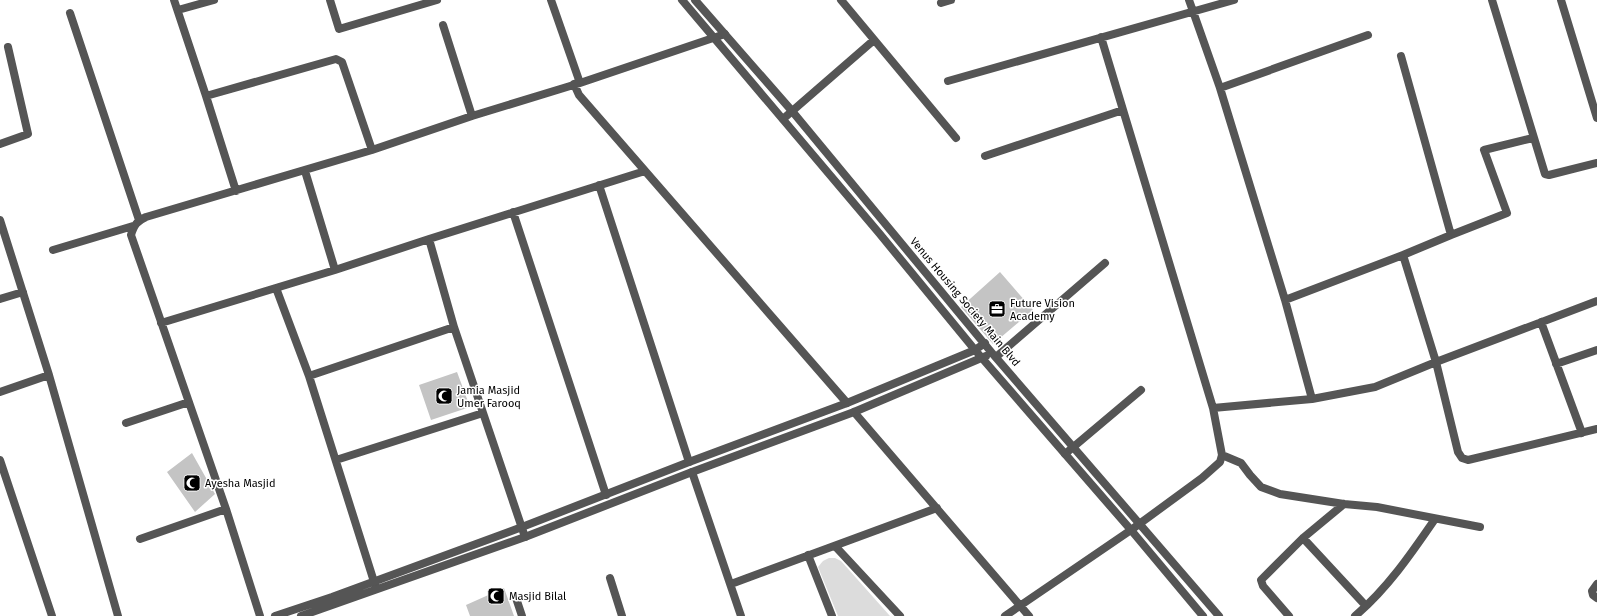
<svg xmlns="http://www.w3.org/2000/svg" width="1597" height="616" viewBox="0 0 1597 616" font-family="'Fira Sans',sans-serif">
<rect width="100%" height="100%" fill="#fff"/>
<!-- green -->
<path fill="#dcdcdc" d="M829,558h6l6,3 49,55h-52l-20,-49 5,-6z"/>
<!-- building -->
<path fill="#c4c4c4" d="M1000,272l33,38 -40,34 -32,-37z
M457,372l13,35 -39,13 -12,-35z
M192,453l23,41 -20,18 -28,-40z
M504,588l10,28h-44l-4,-11z"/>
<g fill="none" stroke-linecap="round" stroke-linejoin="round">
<!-- minor -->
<path stroke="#555" stroke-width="8" d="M174,0l32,96
M330,0l9,29 98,-29
M551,0l29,83
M841,0l115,138
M1189,0l31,88 65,212 27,99
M1492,0l53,174 4,1 48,-12
M1561,0l36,118
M941,3l10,-3
M178,10l36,-10
M70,13l69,207
M443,25l29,91
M948,81l286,-81
M574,84l5,11 268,308
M1220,88l148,-53
M783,119l91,-79
M0,144l28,-10 -20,-87
M985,156l138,-46
M305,171l30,99
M599,185l90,277
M236,191l-30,-95 130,-37 6,3 30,88
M513,212l93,283
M0,220l49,155 69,241
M1451,235l56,-22 -23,-63 49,-12
M429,239l25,88 71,210
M53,250l80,-24
M276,288l33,88 67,212
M0,299l23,-7
M1285,300l118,-45
M1597,301l-161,61 22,90 4,6 6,2 129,-31
M1541,322l41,111
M161,323l174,-53 94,-31 216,-68
M996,357l109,-94
M1556,364l41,-14
M309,376l145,-49
M0,392l49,-17
M1213,408l99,-9 63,-12 61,-25 -33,-107 48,-20 -50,-179
M854,412l175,204
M126,423l63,-21
M1065,454l76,-64
M1222,455l19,8 9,12 11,12 19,7 64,10 33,3 103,20
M0,460l52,156
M336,460l147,-47
M692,472l49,144
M1303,538l63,68
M140,539l86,-30
M835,546l65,70
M808,555l24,61
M610,578l12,38
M731,584l206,-76
M1597,584l-5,7 1,4 4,3
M516,598l6,18
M260,616l-34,-107 -95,-274c3,-10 6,-14 15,-18l226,-67 100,-34 108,-33 145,-49
M1005,616l126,-86 71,-52 18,-16 2,-7 -9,-47 -112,-371
M1289,616l-26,-30 -2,-6 42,-42 41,-34
M1355,616c32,-27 56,-62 80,-97"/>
<!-- tertiary -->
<path stroke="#555" stroke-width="8" d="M682,0l197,233 96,117 156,180 72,86
M695,0l97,111 200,242 227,263
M275,616l57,-19 190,-70 167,-65 158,-59 128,-53 10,-7
M301,616l224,-79 167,-65 162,-60 132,-56"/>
</g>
<!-- icons -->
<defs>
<g id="office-square" transform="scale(0.9)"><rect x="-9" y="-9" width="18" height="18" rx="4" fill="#000" stroke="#fff"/><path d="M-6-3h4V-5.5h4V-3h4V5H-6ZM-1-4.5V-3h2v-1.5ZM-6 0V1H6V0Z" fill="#fff"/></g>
<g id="mosque-square" transform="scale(0.9)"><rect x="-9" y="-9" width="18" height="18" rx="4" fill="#000" stroke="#fff"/><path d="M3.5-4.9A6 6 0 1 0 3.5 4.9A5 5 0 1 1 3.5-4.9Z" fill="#fff"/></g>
</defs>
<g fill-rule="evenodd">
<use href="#office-square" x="997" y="309"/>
<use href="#mosque-square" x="444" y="396"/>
<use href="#mosque-square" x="192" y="483"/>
<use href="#mosque-square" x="496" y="596"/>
</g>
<g text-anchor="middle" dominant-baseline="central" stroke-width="3" stroke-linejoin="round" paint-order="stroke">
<!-- street labels -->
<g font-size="11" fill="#000" stroke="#fff">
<text transform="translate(965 302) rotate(50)">Venus Housing Society Main Blvd</text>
</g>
<!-- poi labels -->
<g font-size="11" fill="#000" stroke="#fff" text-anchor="start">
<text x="1010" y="303">Future Vision<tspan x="1010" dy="13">Academy</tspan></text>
<text x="457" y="390">Jamia Masjid<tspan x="457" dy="13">Umer Farooq</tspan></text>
<text x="205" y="483">Ayesha Masjid</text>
<text x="509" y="596">Masjid Bilal</text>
</g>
</g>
</svg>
